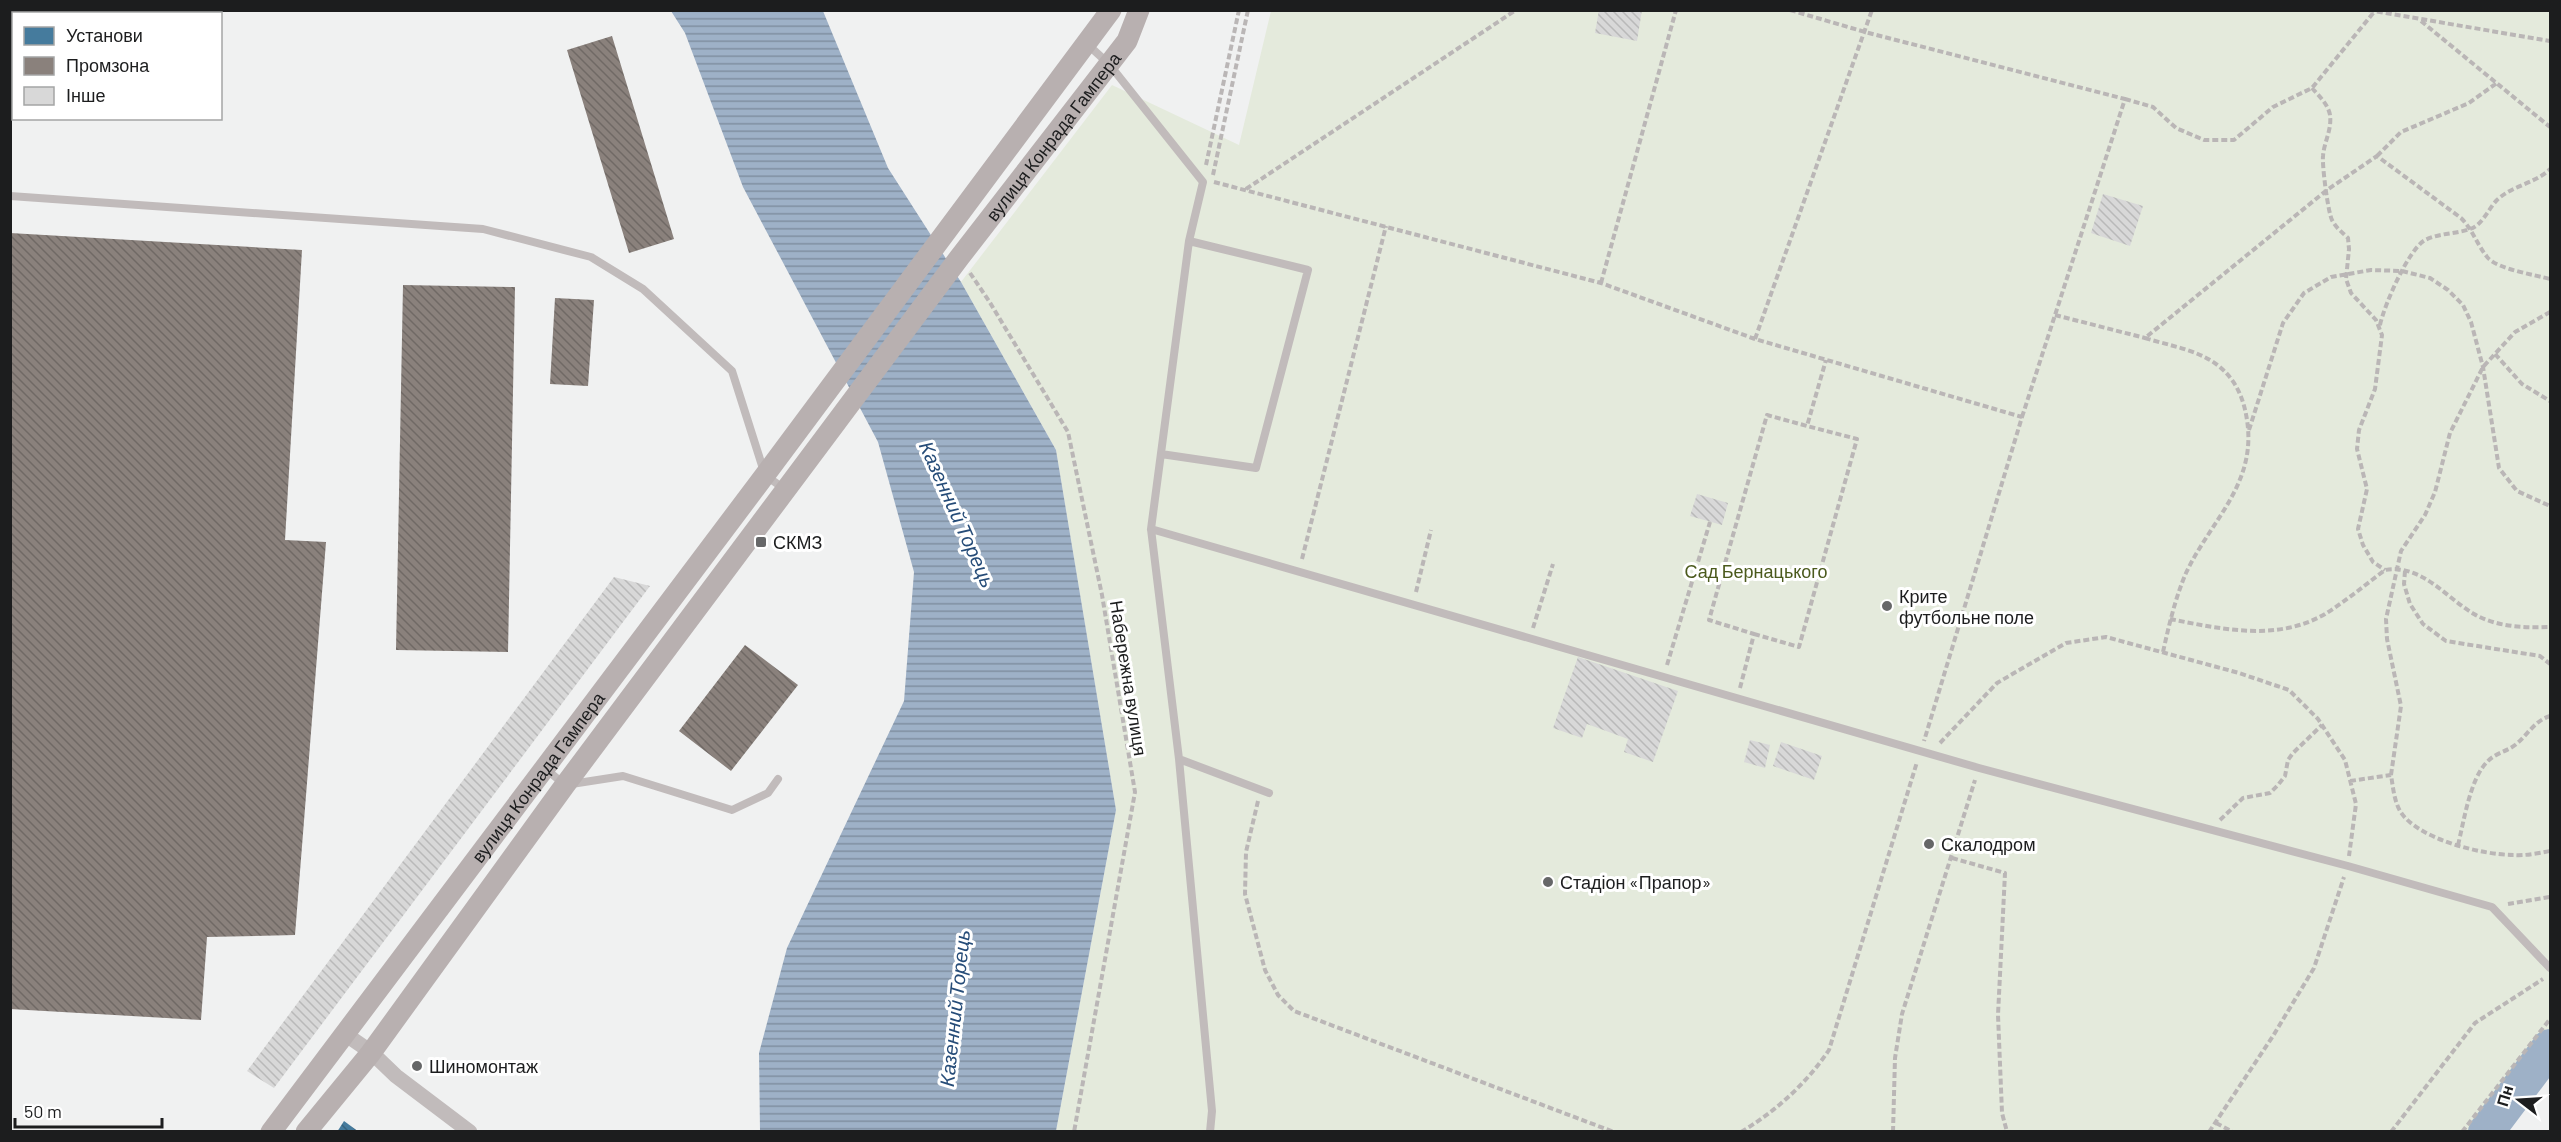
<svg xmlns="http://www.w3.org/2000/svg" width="2561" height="1142" viewBox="0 0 2561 1142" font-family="Barlow,sans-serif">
<defs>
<pattern id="water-rules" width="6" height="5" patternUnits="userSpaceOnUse" patternTransform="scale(1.5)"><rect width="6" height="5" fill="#9eb1c7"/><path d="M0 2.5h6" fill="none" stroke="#808fa1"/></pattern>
<pattern id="public-back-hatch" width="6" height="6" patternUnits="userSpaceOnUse" patternTransform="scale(1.5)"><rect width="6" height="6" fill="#457b9d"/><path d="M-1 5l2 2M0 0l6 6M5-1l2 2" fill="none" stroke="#39647f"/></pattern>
<pattern id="industry-back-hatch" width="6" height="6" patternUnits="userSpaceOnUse" patternTransform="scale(1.5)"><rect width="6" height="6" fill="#8a817c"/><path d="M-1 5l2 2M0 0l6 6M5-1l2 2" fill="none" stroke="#706965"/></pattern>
<pattern id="building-back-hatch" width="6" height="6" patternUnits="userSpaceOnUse" patternTransform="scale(1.5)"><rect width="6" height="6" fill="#d8d8d8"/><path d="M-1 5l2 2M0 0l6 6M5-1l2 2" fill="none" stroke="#b9b9b9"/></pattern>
</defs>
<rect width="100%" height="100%" fill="#f0f1f1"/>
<!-- green -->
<path fill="#e4eadc" d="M1271,11h1279v1031l-40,56 -29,33h-1425l60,-321 -60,-360 -95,-168 151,-197 127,60z"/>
<!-- water -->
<path fill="url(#water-rules)" d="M671,11h152l65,157 73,114 95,168 60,360 -60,321h-296l-1,-78 28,-105 117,-247 10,-129 -36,-130 -135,-255 -58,-154z"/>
<!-- public -->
<path fill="url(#public-back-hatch)" d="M344,1121l15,11h-22z"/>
<!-- industry -->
<path fill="url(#industry-back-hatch)" d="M612,36l62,203 -45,14 -62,-203z
M10,233l292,17 -17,290 41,2 -31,393 -88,2 -6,83 -191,-11z
M403,285l112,2 -7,365 -112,-2z
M555,298l39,2 -6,86 -38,-2z
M745,645l53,40 -67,86 -52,-40z"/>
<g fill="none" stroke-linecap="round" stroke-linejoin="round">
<!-- river -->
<path stroke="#9eb1c7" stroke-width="36" d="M2486,1132l64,-85"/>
</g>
<!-- building -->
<path fill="url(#building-back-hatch)" d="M1599,10h43l-5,31 -42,-8z
M2103,194l40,12 -13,40 -39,-13z
M1697,494l31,9 -6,22 -32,-9z
M614,577l36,9 -376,502 -27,-17z
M1578,657l100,34 -25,71 -29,-10 4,-13 -41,-15 -5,14 -29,-10z
M1750,740l20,5 -5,23 -21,-6z
M1781,742l41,14 -8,24 -41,-14z"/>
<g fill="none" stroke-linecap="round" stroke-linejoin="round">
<!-- path -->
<path stroke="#bab6b6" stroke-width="4" stroke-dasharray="6 3" stroke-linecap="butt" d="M1790,10l75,22 260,67 -103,318
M2368,10l182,31
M2421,21l129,106
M2312,88c7,8 16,16 18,27 2,15 -6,27 -7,41 -1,10 5,56 9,64 4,8 10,12 16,18l1,11 -3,30 5,14 25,27 6,15 -7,54 -16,41 -2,19 10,40 -9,40 5,16 10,17 12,8
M2125,99l28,8 23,21 28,12h30l39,-33 39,-19 62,-76
M2377,156l24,-24 68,-29 28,-20
M1206,165l33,-155
M1213,175l35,-165
M1214,182l387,101 154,56 267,78 -98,324
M1246,189l270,-179
M970,273l19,28 79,131 34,163 33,197 -61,340
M1601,283l75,-273
M2055,315l90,23
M2380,325c4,-19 28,-75 45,-85 14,-7 31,-6 45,-11 13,-4 19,-22 28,-30 16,-14 38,-16 52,-30
M1755,339l117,-329
M2495,354l27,30 28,17
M2249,430l34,-107 21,-30 27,-16 40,-7 31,1 28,7 18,12 15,15 8,17 12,45 16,101 18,23 33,15
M1302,559l84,-333
M2405,571l-1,13 6,20 13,20 23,17 94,15 10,8
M1416,592l15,-62
M2170,619c51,10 107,23 155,-5 21,-13 40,-29 60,-44 37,-6 60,27 89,44 22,13 51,14 76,13
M1533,628l20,-64
M1754,634l45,13 58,-208 -50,-13
M2163,652c6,-27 12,-53 23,-79 25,-53 71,-89 61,-153 -3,-20 -10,-38 -26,-52 -20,-18 -51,-22 -76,-30l182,-148 50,-34 84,62c12,12 16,27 27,40 10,11 47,17 62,21
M1667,665l43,-143
M1740,688l14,-54 -45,-14 58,-205 40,11 19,-66
M1940,743l57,-60 69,-40 40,-6 133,36 50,17 29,29 27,41 11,44 -7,52
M2391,775l10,-69 -14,-67 -1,-20 15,-68 24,-36 10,-23 15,-59 33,-66 32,-35 35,-20
M2350,781l41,-6c2,12 3,25 9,36 17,28 82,44 114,44 11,1 25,-2 36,-4
M1258,801l-12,51 -1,42 20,76 13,25 16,16 320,121
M2220,820l23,-22 27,-5 8,-8 7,-9 3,-16 5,-7 29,-28
M2458,845c6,-24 12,-66 29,-83 8,-9 19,-10 28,-17 13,-10 19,-24 35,-29
M1952,858l53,15 -7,142 4,98 5,19
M2508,904l42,-7
M2216,1123l17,9
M1741,1132c35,-21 65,-48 88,-82l88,-288
M1893,1132l2,-74 7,-44 73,-234
M2209,1132l64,-96 41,-68 30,-91
M2391,1132l84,-109 68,-44
M2462,1132l88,-113"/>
<!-- lane -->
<path stroke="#c1bbbb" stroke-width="8" d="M1087,44l22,20 94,118 -14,59 -38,288 28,230 90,34
M10,196l473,33 108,28 52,32 89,82 33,104 18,13
M1161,454l95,14 52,-198 -119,-29
M1151,529l828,239 369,98 144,41 58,61
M1179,759l33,352 -2,21
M547,770l18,15 58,-9 109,34 36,-17 10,-14"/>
<!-- street -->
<path stroke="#c1bbbb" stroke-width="15" d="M345,1034l26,18 25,24 74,56"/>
<!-- secondary -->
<g stroke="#b8b0b0" stroke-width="21">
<path id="s1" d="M271,1132l494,-657 346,-465"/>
<path id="s2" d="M306,1132l64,-78 195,-269 394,-527 168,-217 12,-31"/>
</g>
</g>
<!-- markers -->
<g fill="#666768" stroke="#fff" stroke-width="2">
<rect x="755" y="536" width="12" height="12" rx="3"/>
<circle cx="1887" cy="606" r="6"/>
<circle cx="1929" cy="844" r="6"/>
<circle cx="1548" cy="882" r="6"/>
<circle cx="417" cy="1066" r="6"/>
</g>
<g text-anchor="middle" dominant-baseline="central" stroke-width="6" stroke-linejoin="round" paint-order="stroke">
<!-- street labels -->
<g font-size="18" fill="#1c1d1e" stroke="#fff">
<text stroke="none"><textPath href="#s2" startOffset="1245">вулиця Конрада Гампера</textPath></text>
<text transform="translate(1129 678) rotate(81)">Набережна вулиця</text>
<text stroke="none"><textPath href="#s1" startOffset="444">вулиця Конрада Гампера</textPath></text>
</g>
<!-- poi labels -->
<g font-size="18" fill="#1c1d1e" stroke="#fff" text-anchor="start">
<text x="773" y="542">СКМЗ</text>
<text x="1899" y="596">Крите<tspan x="1899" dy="21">футбольне поле</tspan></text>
<text x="1941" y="844">Скалодром</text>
<text x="1560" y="882">Стадіон «Прапор»</text>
<text x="429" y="1066">Шиномонтаж</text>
</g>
<!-- park labels -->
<g font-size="18" fill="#4b5a1d" stroke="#fff">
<text x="1756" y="571">Сад Бернацького</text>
</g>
<!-- water labels -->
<g font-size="20" font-style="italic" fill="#264c78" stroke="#fff">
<text transform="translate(958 514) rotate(66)">Казенний Торець</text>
<text transform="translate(954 1008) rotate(-84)">Казенний Торець</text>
</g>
</g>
<!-- border -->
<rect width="2561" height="1142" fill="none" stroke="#1c1d1e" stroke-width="24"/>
<!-- legend -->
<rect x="12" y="12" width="210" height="108" fill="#ffffff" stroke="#a4a5a5" stroke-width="1.5"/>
<rect x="24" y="27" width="30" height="18" fill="#457b9d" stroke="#a4a5a5" stroke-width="1.5"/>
<text x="66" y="42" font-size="18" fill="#1c1d1e">Установи</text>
<rect x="24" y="57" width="30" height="18" fill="#8a817c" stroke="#a4a5a5" stroke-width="1.5"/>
<text x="66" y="72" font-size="18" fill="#1c1d1e">Промзона</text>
<rect x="24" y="87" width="30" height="18" fill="#d8d8d8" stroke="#a4a5a5" stroke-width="1.5"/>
<text x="66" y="102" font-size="18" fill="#1c1d1e">Інше</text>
<!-- north arrow -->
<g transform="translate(2519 1100) rotate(287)" stroke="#ffffff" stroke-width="4.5" paint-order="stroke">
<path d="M0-4.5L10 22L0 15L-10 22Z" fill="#1c1d1e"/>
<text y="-9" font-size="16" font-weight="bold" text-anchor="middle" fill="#1c1d1e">Пн</text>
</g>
<!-- scale -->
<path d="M15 1118v9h147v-9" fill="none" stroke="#1c1d1e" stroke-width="3"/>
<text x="24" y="1118" font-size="18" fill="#1c1d1e" stroke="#ffffff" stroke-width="4.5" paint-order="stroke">50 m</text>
</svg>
